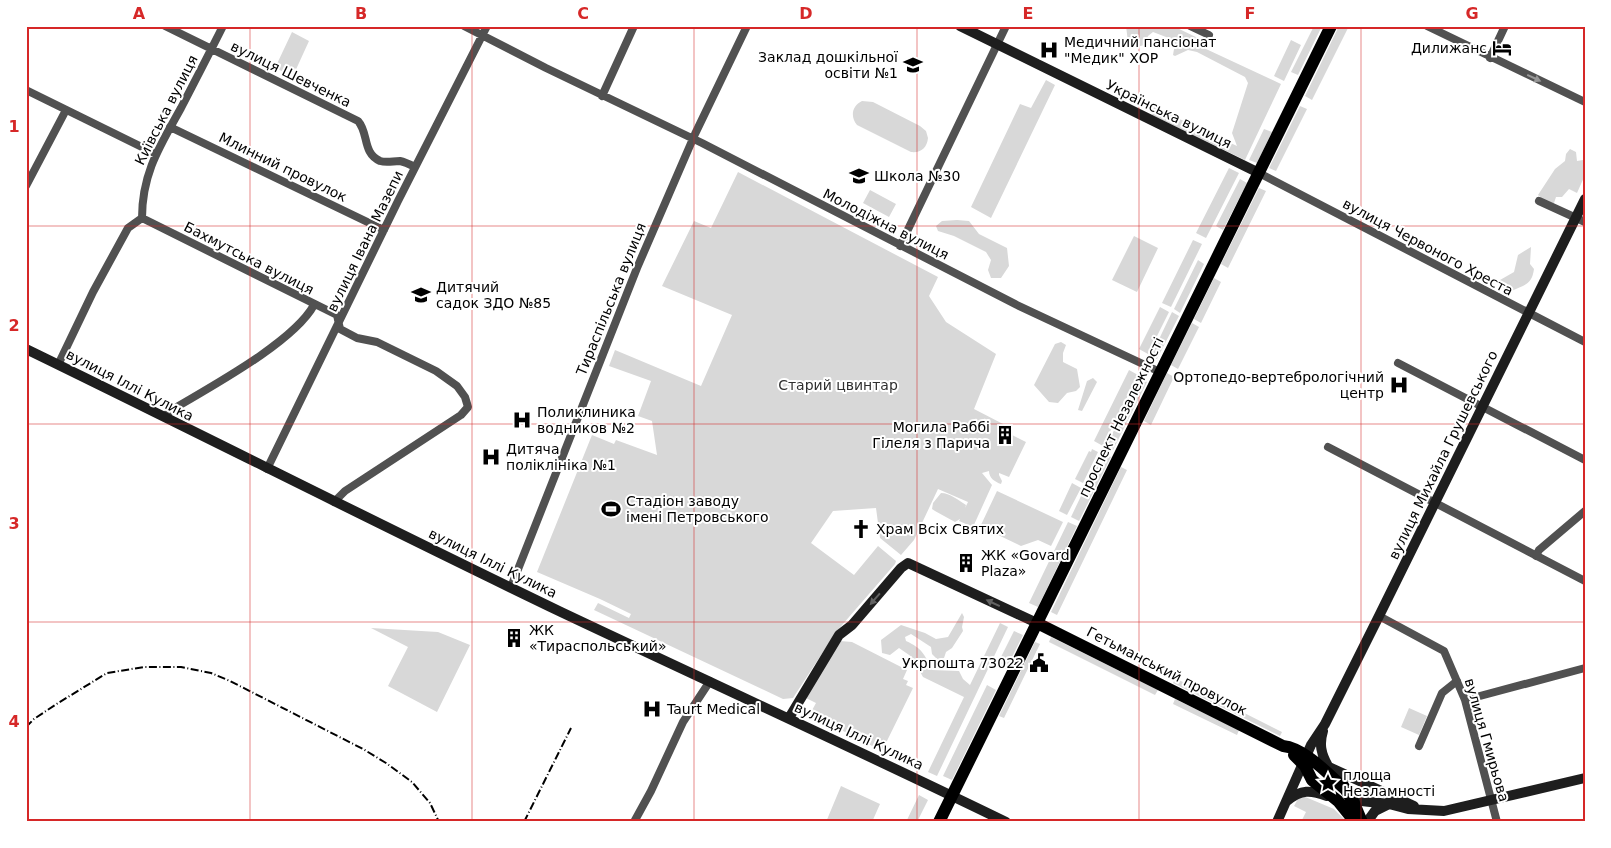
<svg xmlns="http://www.w3.org/2000/svg" width="1611" height="848" viewBox="0 0 1611 848" font-family="'DejaVu Sans',sans-serif">
<rect width="100%" height="100%" fill="#fff"/>
<!-- green -->
<path fill="#d8d8d8" d="M1126,26h47l29,14 4,9 75,35 -36,76 -93,-45 2,-8 83,39 -5,-13 16,-50 -3,-6 -48,-25 -9,-2 -13,6 -2,-1 2,-12 -9,-6 -13,-5 -5,4 -4,9 -7,2 -9,-5z
M1314,26h8l-24,49 -7,-3z
M1339,26h10l-37,74 -7,-4z
M292,32l17,9 -16,35 -18,-8z
M1291,40l10,5 -17,36 -10,-5z
M1046,80l9,5 -64,133 -20,-11 49,-103 11,4z
M862,101l11,1 47,24 6,5 2,7c-1,10 -7,15 -17,14l-54,-27c-7,-9 -5,-19 5,-24z
M1300,106l7,3 -31,62 -7,-3z
M1264,129l8,3 -15,31 -8,-3z
M1570,149l6,3 1,9 6,-1 2,-5v20l-8,18 -8,-4 -7,8h-6l-2,6 -5,1 -11,-9 17,-26 10,-8 1,-7z
M1229,168l10,5 -33,65 -10,-5z
M738,172l200,105 -9,19 17,26 50,32 -22,55 31,16 -6,13 8,4 3,-8 16,8 -17,35 -10,-4v2l3,6 -1,3c-6,-2 -12,-6 -12,-13l-7,2 10,12 -19,42 -14,-6 1,-2 -5,3 -20,-11 -3,-2 1,-6 8,-10c9,0 17,7 25,12l-1,3 3,-6 -30,-13 -24,51 -13,15 -21,-17 -4,-30 -43,3 -22,32 43,32 24,-29 18,15 -1,3 -59,68 -43,66 -10,1 -189,-89 4,-7 31,15 2,-4 -31,-15 -63,-27 55,-137 22,9 2,-4 41,15 -5,-34 -14,-5 13,-35 -42,-15 6,-16 86,36 31,-71 -70,-29 32,-65 17,7z
M1240,179l7,4 -24,47 -7,-4z
M1259,188l7,3 -38,77 -7,-4z
M870,190l26,14 -7,13 -26,-14z
M957,220l12,1 10,13 28,14 2,18 -8,12h-10l-3,-8 3,-10 -5,-8 -32,-16 -16,-5 -2,-5 6,-5z
M1134,236l24,12 -21,44 -25,-12z
M1193,240l9,4 -31,63 -9,-4z
M1531,247l-1,17 4,5c-2,16 -10,16 -23,22l-11,-5v-6l14,-8 4,-17z
M1198,260l6,4 -24,49 -6,-4z
M1214,278l7,4 -20,41 -7,-4z
M1160,307l9,5 -21,42 -9,-5z
M1172,312l7,4 -22,43 -6,-3z
M1192,323l7,4 -21,42 -7,-4z
M1061,342l5,3 -3,8v9l14,7 3,18 -4,4 -9,2 -9,10 -9,-1 -15,-17 21,-41z
M1129,370l9,5 -35,71 -9,-5z
M1167,373l7,4 -23,48 -7,-4z
M1093,378l4,4 -15,29 -4,-1 9,-29z
M1139,378l8,4 -34,68 -7,-3z
M1092,449l6,3 -15,31 -8,-4 14,-28 2,1z
M1102,452l9,5 -32,64 -8,-4z
M1121,467l6,3 -70,145 -6,-3z
M1072,483l9,5 -14,27 -8,-4z
M997,491l66,31 -12,24 -13,-6 -17,6 -25,-12 -1,2 -14,-3 -1,-6z
M1068,522l9,4 -39,81 -9,-4z
M962,613l2,4 -2,10 1,4 -11,17 -6,4 -2,6 -7,1 -5,-5 -1,-7 -20,-13 -6,3 1,4c16,7 19,14 26,29l27,1 4,8 7,6 30,-62 8,4 -71,149 -9,-4 36,-75 -41,-20 -11,-20 -13,-9 -9,7 -8,-2 -1,-13 20,-15 24,8 11,6 12,-2z
M371,628l67,4 32,13 -33,67 -49,-26 20,-39z
M1014,631l9,4 -17,34 -9,-4z
M1051,637l107,53 -3,5 -106,-53z
M840,641l12,1 55,28 -4,9 5,2 -2,4 7,3 -31,63 -72,-37 6,-11 -12,-6z
M1035,642l5,2 -36,74 -5,-2z
M1175,678l107,54 -2,4 -107,-53z
M987,685l9,5 -44,90 -9,-4z
M1175,699l64,31 -2,5 -64,-31z
M1409,708l18,8 -8,19 -18,-8z
M841,786l39,18 -8,18h-46z
M919,795l9,5 -11,22h-11z
M1303,796l31,13 13,13h-41l-4,-2 4,-8 -12,-6 5,-9z"/>
<g fill="none" stroke-linecap="round" stroke-linejoin="round">
<!-- street -->
<path stroke="#515151" stroke-width="8" d="M165,26l193,95c11,12 4,32 22,40 7,2 13,0 20,0 5,1 11,4 15,6
M464,26l82,42 156,75 315,162 143,67
M1190,26l19,9
M1427,26l158,76
M1490,58l15,-32
M26,90l130,64
M602,96l32,-70
M170,127l214,103
M1259,173l326,169
M26,186l40,-76
M1539,201l46,21
M142,218l195,97 3,14 17,9 20,4 59,29 21,15 8,11 3,10 -7,8 -116,76 -11,11
M900,246l106,-220
M1398,363l187,97
M58,365l35,-73 35,-64 14,-10c0,-45 18,-72 39,-110 14,-27 28,-54 42,-82
M164,417l6,-6c38,-23 123,-68 144,-106
M1328,447l257,134
M267,469l131,-268 89,-175
M1536,556l3,-6 46,-39
M511,587l126,-319 58,-134 52,-108
M1379,616l65,35 21,49 32,122
M1465,700l120,-32
M1419,746l23,-53 15,-12
M634,822l17,-31 32,-69 27,-41"/>
<!-- secondary -->
<path stroke="#1e1e1e" stroke-width="10" d="M960,26l299,147
M26,349c179,87 356,177 535,263 148,70 297,138 445,210
M789,718l50,-83 13,-10 49,-57 7,-5 129,60
M1323,731c-4,13 -2,23 5,35
M1318,762l96,44
M1352,800l37,4 19,5 36,2 141,-33
M1287,801c14,-12 24,-11 40,-5
M1277,822l34,-77 14,-21 54,-108 206,-417
M1367,822l8,-11 14,-7"/>
<!-- primary -->
<path stroke="#000" stroke-width="12" d="M1037,623l246,123c22,2 47,30 63,44
M1294,755l11,11 7,14 26,21 17,21
M1342,784l12,19 8,19
M939,822l392,-796"/>
<!-- rail -->
<path stroke="#000" stroke-width="2" stroke-dasharray="8 2.5 1 2.5" stroke-linecap="butt" d="M26,727l8,-8 21,-14 52,-32 37,-6h37l30,6 19,8 133,68 23,14 26,19 18,21 9,19
M524,822l47,-94"/>
</g>
<!-- one-way arrows -->
<defs><path id="oneway-solid" d="M-6-.8H1V-3.2L6.5 0L1 3.2V.8H-6Z" transform="scale(1.25)"/></defs>
<use fill="#979797" href="#oneway-solid" transform="translate(1534 78) rotate(25)"/>
<g fill="#626262">
<use href="#oneway-solid" transform="translate(875 599) rotate(131)"/>
<use href="#oneway-solid" transform="translate(993 603) rotate(-155)"/>
</g>
<!-- grid -->
<path fill="none" stroke="#d62828" stroke-width="1" stroke-opacity="0.55" d="M250,26v796M472,26v796M694,26v796M917,26v796M1139,26v796M1361,26v796M26,226h1559M26,424h1559M26,622h1559"/>
<!-- icons -->
<defs>
<g id="hotel-bare" transform="scale(1.5)"><path d="M-6-4.5h1.5V1H6V5H4.5V3h-9V5H-6ZM-4 0a1.8 1.8 0 1 1 3.6 0ZM.5 0V-2.5h3Q6-2.5 6 0Z" fill="#000" stroke="#fff" stroke-width="2.5" paint-order="stroke"/></g>
<g id="hospital-bare" transform="scale(1.5)"><path d="M-5-5h3v3.5h4V-5h3V5h-3V1.5h-4V5h-3Z" fill="#000" stroke="#fff" stroke-width="2.5" paint-order="stroke"/></g>
<g id="school-bare" transform="scale(1.5)"><path d="M0-5L7-2L0 1L-7-2ZM-4 1L0 2.5L4 1V4Q0 6-4 4Z" fill="#000" stroke="#fff" stroke-width="2.5" paint-order="stroke"/></g>
<g id="building-bare" transform="scale(1.5)"><path d="M-4-6H4V6H1V3H-1V6H-4ZM-2.5-4.3h1.7v1.8h-1.7ZM.8-4.3h1.7v1.8H.8ZM-2.5-1h1.7V.8h-1.7ZM.8-1h1.7V.8H.8Z" fill="#000" stroke="#fff" stroke-width="2.5" paint-order="stroke"/></g>
<g id="stadium-bare" transform="scale(1.5)"><path d="M0-5a6.5 5 0 1 0 0 10a6.5 5 0 1 0 0-10ZM-3.5-1.8h7v3.6h-7Z" fill="#000" stroke="#fff" stroke-width="2.5" paint-order="stroke"/></g>
<g id="church-bare" transform="scale(1.5)"><path d="M-1.2-6h2.4v3.5h3.3v2.4h-3.3V6h-2.4V-.1h-3.3v-2.4h3.3Z" fill="#000" stroke="#fff" stroke-width="2.5" paint-order="stroke"/></g>
<g id="civic-bare" transform="scale(1.5)"><path d="M-.6-6.5H3V-4.5H.6V-3L4-1V1h2V6H-6V1h2V-1L-.6-3ZM-1.2 2.5V6h2.4V2.5Z" fill="#000" stroke="#fff" stroke-width="2.5" paint-order="stroke"/></g>
<g id="sight-bare" transform="scale(1.5)"><path d="M0-6L1.8-2.2L6-1.7L2.9 1.2L3.7 5.4L0 3.3L-3.7 5.4L-2.9 1.2L-6-1.7L-1.8-2.2Z" fill="#000" stroke="#fff" stroke-width="2.5" paint-order="stroke"/></g>
</defs>
<g fill-rule="evenodd">
<use href="#hotel-bare" x="1502" y="48"/>
<use href="#hospital-bare" x="1049" y="50"/>
<use href="#school-bare" x="913" y="65"/>
<use href="#school-bare" x="859" y="176"/>
<use href="#school-bare" x="421" y="295"/>
<use href="#hospital-bare" x="1399" y="385"/>
<use href="#hospital-bare" x="522" y="420"/>
<use href="#building-bare" x="1005" y="435"/>
<use href="#hospital-bare" x="491" y="457"/>
<use href="#stadium-bare" x="611" y="509"/>
<use href="#church-bare" x="861" y="529"/>
<use href="#building-bare" x="966" y="563"/>
<use href="#building-bare" x="514" y="638"/>
<use href="#civic-bare" x="1039" y="663"/>
<use href="#hospital-bare" x="652" y="709"/>
<use href="#sight-bare" x="1328" y="783"/>
</g>
<g text-anchor="middle" dominant-baseline="central" stroke-width="4" stroke-linejoin="round" paint-order="stroke">
<!-- poi labels -->
<g font-size="14" fill="#000" stroke="#fff" text-anchor="start">
<text x="1064" y="42">Медичний пансіонат<tspan x="1064" dy="16">"Медик" ХОР</tspan></text>
<text x="1487" y="48" text-anchor="end">Дилижанс</text>
<text x="898" y="57" text-anchor="end">Заклад дошкільної<tspan x="898" dy="16">освіти №1</tspan></text>
<text x="874" y="176">Школа №30</text>
<text x="436" y="287">Дитячий<tspan x="436" dy="16">садок ЗДО №85</tspan></text>
<text x="1384" y="377" text-anchor="end">Ортопедо-вертебрологічний<tspan x="1384" dy="16">центр</tspan></text>
<text x="537" y="412">Поликлиника<tspan x="537" dy="16">водников №2</tspan></text>
<text x="990" y="427" text-anchor="end">Могила Раббі<tspan x="990" dy="16">Гілеля з Парича</tspan></text>
<text x="506" y="449">Дитяча<tspan x="506" dy="16">поліклініка №1</tspan></text>
<text x="626" y="501">Стадіон заводу<tspan x="626" dy="16">імені Петровського</tspan></text>
<text x="876" y="529">Храм Всіх Святих</text>
<text x="981" y="555">ЖК «Govard<tspan x="981" dy="16">Plaza»</tspan></text>
<text x="529" y="630">ЖК<tspan x="529" dy="16">«Тираспольський»</tspan></text>
<text x="1024" y="663" text-anchor="end">Укрпошта 73022</text>
<text x="667" y="709">Taurt Medical</text>
<text x="1343" y="775">площа<tspan x="1343" dy="16">Незламності</tspan></text>
</g>
<!-- street labels -->
<g font-size="14" fill="#000" stroke="#fff">
<text transform="translate(291 74) rotate(26)">вулиця Шевченка</text>
<text transform="translate(166 110) rotate(-63)">Київська вулиця</text>
<text transform="translate(1169 114) rotate(26)">Українська вулиця</text>
<text transform="translate(283 167) rotate(26)">Млинний провулок</text>
<text transform="translate(886 224) rotate(27)">Молодіжна вулиця</text>
<text transform="translate(365 241) rotate(-64)">вулиця Івана Мазепи</text>
<text transform="translate(1428 247) rotate(28)">вулиця Червоного Хреста</text>
<text transform="translate(249 258) rotate(27)">Бахмутська вулиця</text>
<text transform="translate(611 299) rotate(-68)">Тираспільська вулиця</text>
<text transform="translate(130 385) rotate(27)">вулиця Іллі Кулика</text>
<text transform="translate(1121 417) rotate(-64)">проспект Незалежності</text>
<text transform="translate(1443 455) rotate(-64)">вулиця Михайла Грушевського</text>
<text transform="translate(493 563) rotate(26)">вулиця Іллі Кулика</text>
<text transform="translate(1167 671) rotate(27)">Гетьманський провулок</text>
<text transform="translate(859 736) rotate(25)">вулиця Іллі Кулика</text>
<text transform="translate(1487 740) rotate(74)">вулиця Гмирьова</text>
</g>
<!-- park labels -->
<g font-size="14" fill="#2f2f2f" stroke="#fff">
<text x="838" y="385">Старий цвинтар</text>
</g>
</g>
<!-- border -->
<rect width="1611" height="848" fill="none" stroke="#ffffff" stroke-width="55"/>
<rect x="28" y="28" width="1556" height="792" fill="none" stroke="#d62828" stroke-width="2"/>
<g font-size="16" text-anchor="middle" font-weight="bold" fill="#d62828">
<text x="139" y="19">A</text>
<text x="361" y="19">B</text>
<text x="583" y="19">C</text>
<text x="806" y="19">D</text>
<text x="1028" y="19">E</text>
<text x="1250" y="19">F</text>
<text x="1472" y="19">G</text>
<text x="14" y="132">1</text>
<text x="14" y="331">2</text>
<text x="14" y="529">3</text>
<text x="14" y="727">4</text>
</g>
</svg>
